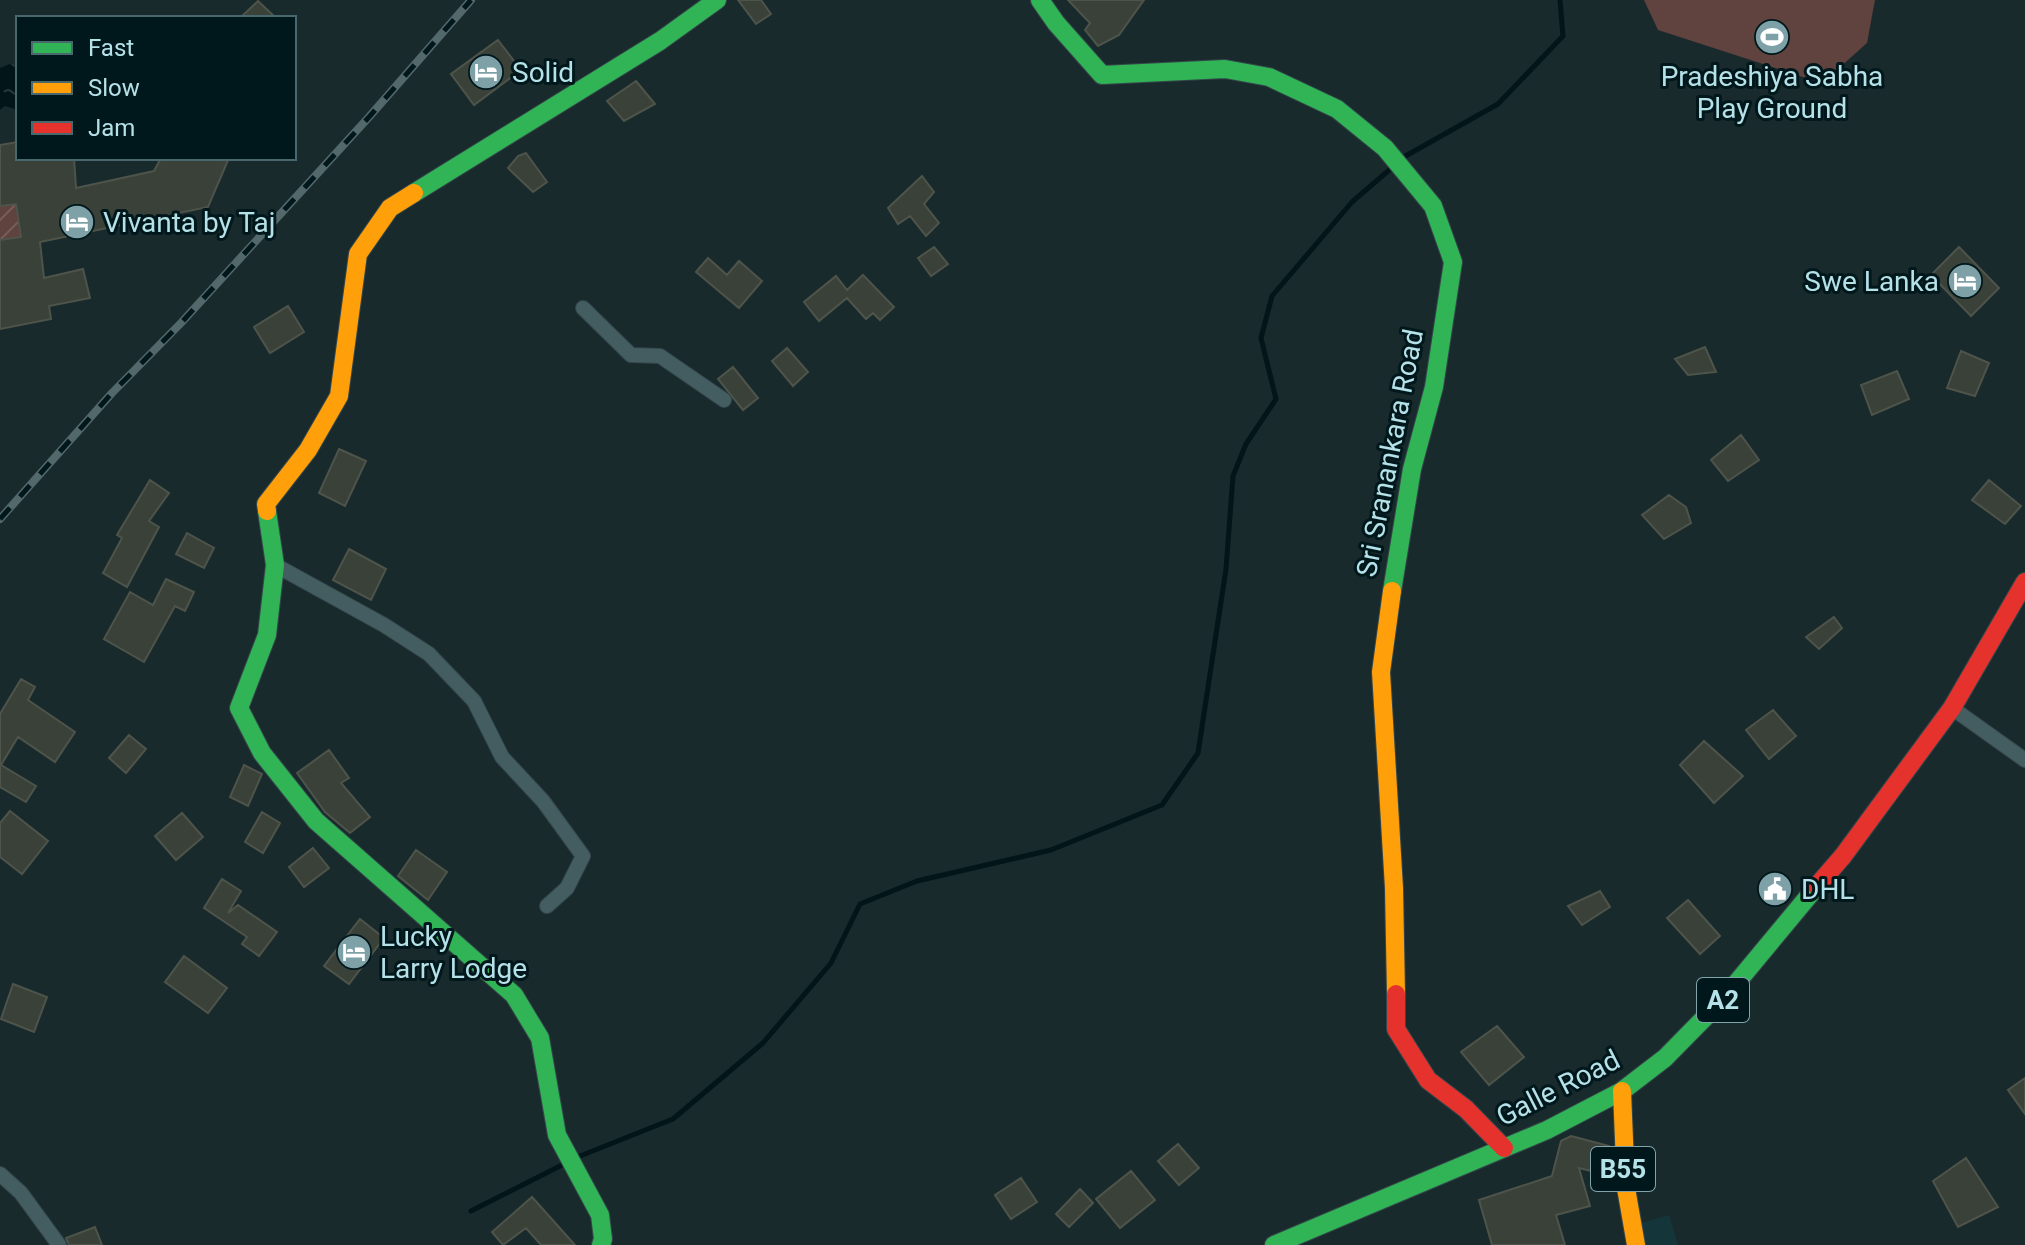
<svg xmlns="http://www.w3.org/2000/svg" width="2025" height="1245" viewBox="0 0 2025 1245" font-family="Roboto,sans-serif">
<defs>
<pattern id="garden-furrows" width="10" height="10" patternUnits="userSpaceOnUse" patternTransform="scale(2)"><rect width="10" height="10" fill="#60423e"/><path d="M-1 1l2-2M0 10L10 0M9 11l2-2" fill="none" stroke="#755d5a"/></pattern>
<pattern id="water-ripples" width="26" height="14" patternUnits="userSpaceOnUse" patternTransform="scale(2)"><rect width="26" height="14" fill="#021519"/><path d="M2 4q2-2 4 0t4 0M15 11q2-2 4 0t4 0" fill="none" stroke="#25373a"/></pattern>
</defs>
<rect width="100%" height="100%" fill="#192a2d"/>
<!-- built -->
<path fill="#14353a" d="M1669,1215l9,30h-32l-6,-22z"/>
<!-- garden -->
<path fill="url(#garden-furrows)" d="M16,204l5,33 -21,3v-34z"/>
<!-- pitch -->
<path fill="#60423e" d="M1644,0h231l-8,43 -28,25 -27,12 -154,-50z"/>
<!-- water -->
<path fill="url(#water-ripples)" d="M10,64h8v46l-13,-4 -5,4v-42z"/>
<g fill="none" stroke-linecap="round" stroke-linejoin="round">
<!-- stream -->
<path stroke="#021519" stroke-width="5" d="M1402,158l96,-54 65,-68 -3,-36
M575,1158l98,-39 90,-76 68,-80 29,-59 57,-23 134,-31 111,-45 36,-52 28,-184 7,-93 13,-32 30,-45 -15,-61 11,-42 80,-94 43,-37
M471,1211l95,-48"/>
</g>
<!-- building -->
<path fill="#394139" stroke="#4e544a" stroke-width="2" d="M738,0h23l10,14 -15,10z
M1068,0h76l-25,35 -21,11 -13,-16 5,-7z
M258,1l18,17h-36z
M498,40l23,30 -47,35 -23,-31z
M636,81l19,23 -31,17 -17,-20z
M18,142v16h56l2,30 78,-17 7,-13h68l-21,49 -168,35 4,36 39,-9 7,29 -41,8 2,13 -51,10v-89l21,-3 -5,-33 -16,2v-61z
M526,153l21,29 -14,10 -25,-24 10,-12z
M922,176l12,16 -10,12 15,19 -13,13 -16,-20 -12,8 -10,-16z
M934,247l14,17 -17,12 -13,-18z
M1959,247l40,41 -28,28 -40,-41z
M708,258l19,17 12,-14 23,20 -23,27 -43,-36z
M863,275l31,32 -14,13 -7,-7 -7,6 -19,-21 -28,23 -15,-19 32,-26 11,14z
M288,306l16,26 -34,21 -16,-26z
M1705,347l11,25 -28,3 -13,-16z
M787,348l21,24 -15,14 -21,-25z
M1961,351l28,12 -14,33 -28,-8z
M733,367l25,31 -15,12 -25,-31z
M1897,371l12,28 -37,16 -11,-30z
M1741,435l18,25 -31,21 -17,-21z
M339,449l27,12 -21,45 -26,-13z
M150,480l19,13 -20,28 10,6 -32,60 -24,-14 19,-35 -5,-3z
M1989,480l32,26 -16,18 -33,-24z
M1669,495l17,12 5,16 -27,16 -22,-24z
M187,533l27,15 -10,20 -28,-14z
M349,549l37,20 -15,31 -38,-20z
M166,579l28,13 -9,19 -10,-5 -31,56 -40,-23 26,-47 23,13z
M1834,617l8,11 -23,21 -13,-12z
M21,679l14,8 -7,13 47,32 -20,30 -37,-25 -17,28 35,21 -10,16 -26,-15v-73z
M1773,710l23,26 -27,23 -23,-29z
M129,735l17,14 -20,24 -17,-15z
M1704,741l39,35 -29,27 -34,-38z
M329,750l20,28 -8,5 29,34 -20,16 -25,-21 -28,-39z
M244,765l18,9 -14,32 -18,-9z
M10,811l38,30 -26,33 -22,-17v-34z
M262,812l18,11 -17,30 -18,-11z
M182,813l21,24 -27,23 -21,-24z
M313,848l16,20 -25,19 -15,-20z
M416,850l31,22 -19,28 -30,-24z
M222,879l19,12 -13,22 10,-8 39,27 -18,24 -17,-12 5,-7 -43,-29z
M1600,891l10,16 -28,18 -14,-19z
M1688,900l32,36 -20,18 -33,-36z
M360,919l24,19 -35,46 -25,-18z
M184,956l43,32 -19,25 -43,-31z
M13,984l34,13 -13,35 -33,-13z
M1497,1026l27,31 -35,28 -28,-33z
M2025,1078v36l-17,-24z
M1571,1136l38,10v9l-5,19 -25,-6 11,38 -34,9 9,30h-73l-13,-45 73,-24 9,-35z
M1178,1144l21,24 -20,17 -21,-24z
M1966,1158l32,49 -40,20 -25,-46z
M1131,1171l24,29 -35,28 -24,-29z
M1021,1178l16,24 -26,17 -16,-24z
M1080,1189l13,14 -24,24 -13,-13z
M532,1197l43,48h-34l-15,-17 -23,17 -11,-13z
M95,1227l7,18h-33l-3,-7z"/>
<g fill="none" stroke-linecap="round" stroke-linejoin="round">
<!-- street casing -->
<g stroke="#34474b" stroke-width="16">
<path id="street" d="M583,308l48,47 29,1 64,44
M275,565l109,60 45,29 45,47 28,56 41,44 40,55 -16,32 -20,18
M1952,708l73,52
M0,1174l21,19 38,52"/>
</g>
<!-- fast casing -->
<g stroke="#34474b" stroke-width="20">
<path id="fast" d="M1040,0l16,23 46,52 123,-6 44,8 68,32 48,39 48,58 20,56 -19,125 -22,82 -20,122
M414,193l246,-152 57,-41
M267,511l8,54 -8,70 -28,73 23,45 54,68 198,174 26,43 17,97 43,80 3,24 -2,6
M1274,1245l273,-115 75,-39 43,-33 59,-60 93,-112"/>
</g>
<!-- slow casing -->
<g stroke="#34474b" stroke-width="20">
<path id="slow" d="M267,511l-1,-7 42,-54 31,-54 19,-142 32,-46 24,-15
M1392,591l-11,81 13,216 2,106
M1622,1091l4,97 10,57"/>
</g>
<!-- jam casing -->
<g stroke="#34474b" stroke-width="20">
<path id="jam" d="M1817,886l26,-30 109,-148 73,-126
M1396,994v35l32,51 38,29 38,39"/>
</g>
<!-- street -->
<use href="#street" stroke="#435d61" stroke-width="14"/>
<!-- fast -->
<use href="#fast" stroke="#30b455" stroke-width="18"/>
<!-- slow -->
<use href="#slow" stroke="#ff9f0a" stroke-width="18"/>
<!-- jam -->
<use href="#jam" stroke="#e5322d" stroke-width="18"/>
<!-- rail casing -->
<g stroke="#53686b" stroke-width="8">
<path id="rail" d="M0,519l112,-126 69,-70 188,-206 102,-117"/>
</g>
<!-- rail -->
<use href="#rail" stroke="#00181c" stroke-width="5" stroke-dasharray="15" stroke-linecap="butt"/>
</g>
<!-- icons -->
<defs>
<g id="stadium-disc" transform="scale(1.8)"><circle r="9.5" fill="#7ea1a7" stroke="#00181c"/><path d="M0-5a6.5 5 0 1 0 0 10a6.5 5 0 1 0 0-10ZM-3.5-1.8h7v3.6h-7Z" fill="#fff"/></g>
<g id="hotel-disc" transform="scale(1.8)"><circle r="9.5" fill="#7ea1a7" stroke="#00181c"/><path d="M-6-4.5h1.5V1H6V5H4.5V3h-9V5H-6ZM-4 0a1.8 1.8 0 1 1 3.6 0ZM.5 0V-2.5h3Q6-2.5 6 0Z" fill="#fff"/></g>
<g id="civic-disc" transform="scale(1.8)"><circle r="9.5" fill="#7ea1a7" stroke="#00181c"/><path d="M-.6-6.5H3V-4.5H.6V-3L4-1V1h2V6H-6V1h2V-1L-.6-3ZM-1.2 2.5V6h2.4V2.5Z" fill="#fff"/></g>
</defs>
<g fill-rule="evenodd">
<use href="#stadium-disc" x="1772" y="37"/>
<use href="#hotel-disc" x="486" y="72"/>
<use href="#hotel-disc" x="77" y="222"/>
<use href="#hotel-disc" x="1965" y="281"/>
<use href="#civic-disc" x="1775" y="889"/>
<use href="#hotel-disc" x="354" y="952"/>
</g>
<g text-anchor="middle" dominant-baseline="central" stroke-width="6" stroke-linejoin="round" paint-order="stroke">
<!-- shield labels -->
<g fill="#00181c" stroke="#7fa5ab" stroke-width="2">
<rect x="1697" y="978" width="52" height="44" rx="6"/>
<rect x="1591" y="1147" width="64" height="44" rx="6"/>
</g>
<g font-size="26" font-weight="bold" fill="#b5e1e8">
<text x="1723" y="1000">A2</text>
<text x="1623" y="1169">B55</text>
</g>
<!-- poi labels -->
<g font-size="28" fill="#b5e1e8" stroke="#00181c" text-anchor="start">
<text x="512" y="72">Solid</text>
<text x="1772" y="76" text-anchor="middle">Pradeshiya Sabha<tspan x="1772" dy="32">Play Ground</tspan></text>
<text x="103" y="222">Vivanta by Taj</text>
<text x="1939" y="281" text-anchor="end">Swe Lanka</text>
<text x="1801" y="889">DHL</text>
<text x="380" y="936">Lucky<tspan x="380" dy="32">Larry Lodge</tspan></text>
</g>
<!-- street labels -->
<g font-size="28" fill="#b5e1e8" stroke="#00181c">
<text transform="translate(1390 453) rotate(-79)">Sri Sranankara Road</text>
<text transform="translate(1558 1088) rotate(-27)">Galle Road</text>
</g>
</g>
<!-- legend -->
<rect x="16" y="16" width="280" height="144" fill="#00181c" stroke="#48686e" stroke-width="2"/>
<rect x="32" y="42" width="40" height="12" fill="#30b455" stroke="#48686e" stroke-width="2"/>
<text x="88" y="56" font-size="24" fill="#b5e1e8">Fast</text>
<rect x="32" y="82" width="40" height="12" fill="#ff9f0a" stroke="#48686e" stroke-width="2"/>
<text x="88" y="96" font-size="24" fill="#b5e1e8">Slow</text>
<rect x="32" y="122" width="40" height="12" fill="#e5322d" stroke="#48686e" stroke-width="2"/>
<text x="88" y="136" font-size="24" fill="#b5e1e8">Jam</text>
</svg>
